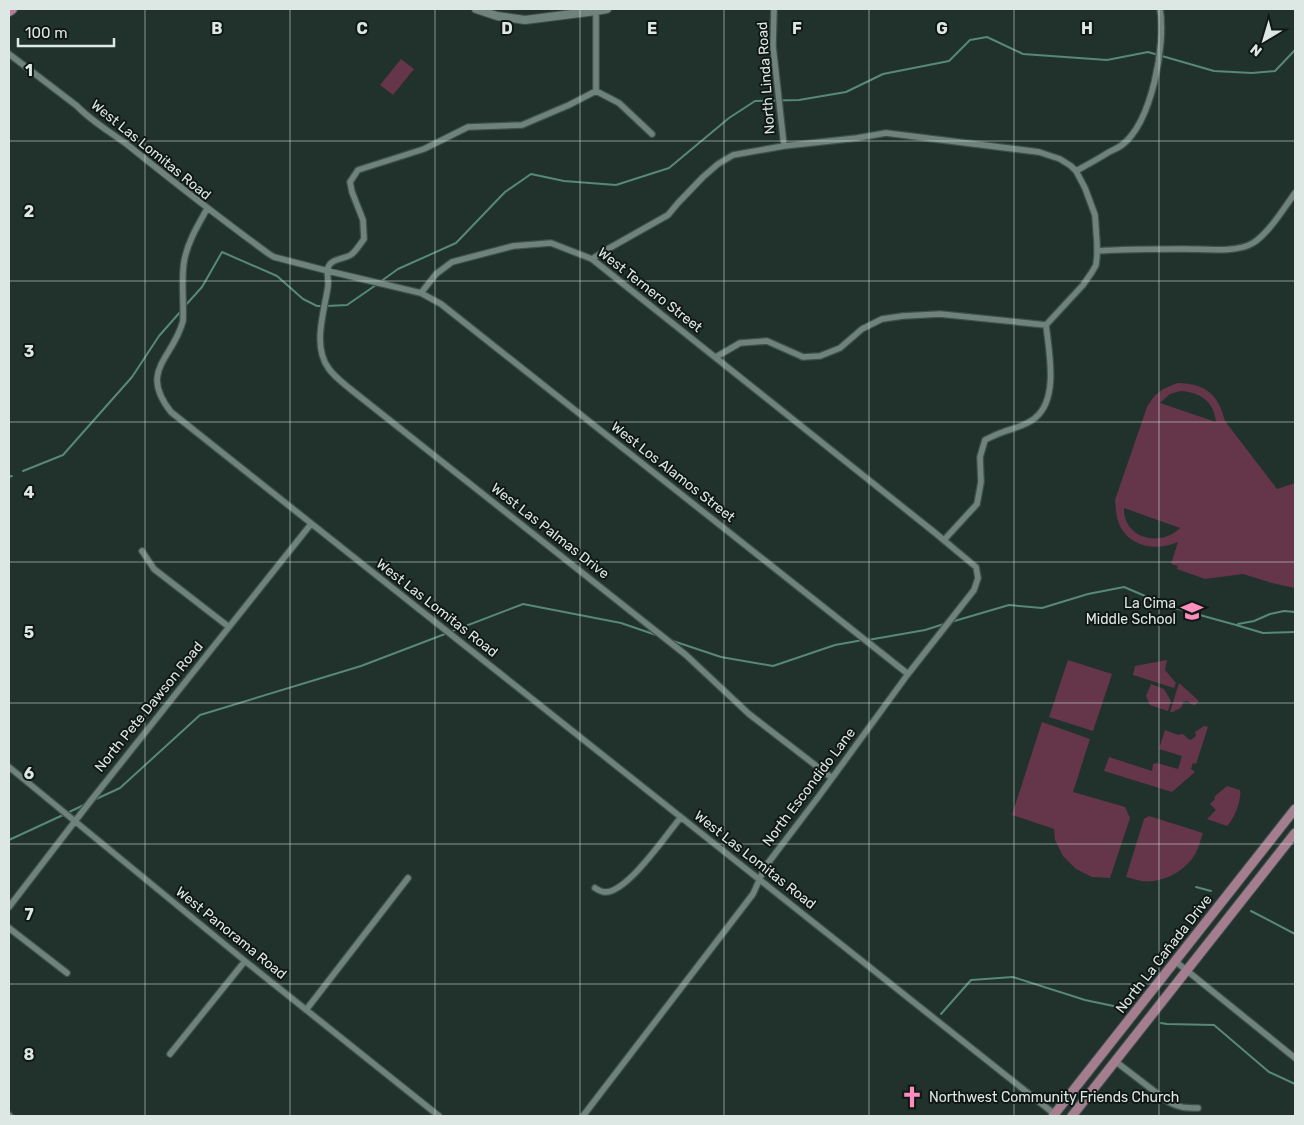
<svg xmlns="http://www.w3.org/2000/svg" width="1304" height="1125" viewBox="0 0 1304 1125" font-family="Rubik,sans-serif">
<rect width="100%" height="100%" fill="#21322c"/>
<!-- green -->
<path fill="#653549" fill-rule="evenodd" d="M401,59l13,10 -21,26 -13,-10z
M1178,383c28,1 40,11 47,38l52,68 18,-6v105l-23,-5 -29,-9 -38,5 -28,-10 1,-3 -7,-2 7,-22c-20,9 -45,6 -57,-14 -5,-9 -5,-18 -6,-28l32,-93c9,-15 14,-18 31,-24zM1180,391c20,1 34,10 36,31l-56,-19 10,-9zM1124,508l56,20c-20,20 -57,10 -56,-20z
M1068,660l44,14 -19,57 -44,-14z
M1167,660l-2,10 11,13 -2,5 -41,-13 2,-9z
M1179,683l20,18 -4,4 -4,-1 -3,-3 -5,1 -1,4 -3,3 -3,1 -3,2h-3z
M1151,684l13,5 7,12 -3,10 -18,-6 -4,-9z
M1042,722l48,17 -17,53 52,15 5,11 -20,60 -18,-1 -16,-8 -13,-13 -8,-16 -1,-11 -42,-14z
M1204,726l4,1 -12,37 -3,-1 -2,6 4,3 -23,20 -68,-21 5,-14 43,14 1,-7 4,-1 21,6 4,-13 -23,-7 6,-19 13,5 4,-1c4,1 4,5 9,6l5,-4 -1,-4z
M1227,786l13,4c2,9 -6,30 -13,36l-20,-7 9,-9 -6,-6 5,-5 -1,-2z
M1149,816l54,17c-2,5 -3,10 -5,15 -8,21 -34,36 -57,33 -5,-1 -10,-3 -15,-4l18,-58z"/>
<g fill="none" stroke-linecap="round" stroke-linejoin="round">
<!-- stream -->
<path stroke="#57887a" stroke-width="2" d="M380,282l18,-13 58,-26 49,-51 26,-18 33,7 52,4 53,-17 60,-50 26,-17 44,-1 47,-8 37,-18 66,-13 21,-21 17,-3 36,17 84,6 41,-8 66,19 38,2 23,-2 20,-21
M327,306l20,-1 29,-20
M184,307l18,-20 20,-35 55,24 26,23 14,7h5
M23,471l40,-16 69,-78 27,-41 22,-25
M9,477l3,-1
M951,622l58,-17 33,3 46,-14 36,-7 47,20 65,18 27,8 32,-1
M1238,624l16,-3 16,-7 14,-3 11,1
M450,632l73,-28 98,19 35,12
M670,640l51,17 52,9 62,-21 28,-5
M868,640l57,-10 19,-6
M94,800l26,-12 80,-73 161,-49 84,-32
M67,813l19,-9
M9,840l54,-25
M1196,887l15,4
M1251,911l44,23
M941,1014l30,-34 42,-3 72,23 38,8
M1161,1023l6,1 47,1 55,47 26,12"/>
<!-- minor casing -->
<g stroke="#404f4b" stroke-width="8">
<path id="minor" d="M774,9l-1,37 11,100
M9,54l68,52c14,15 35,27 52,40 46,37 92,73 140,108l5,3 54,14 93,22 15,-19 16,-12 61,-16 38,-3 41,16 342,273 42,35 2,11 -4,12 -66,84 -89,122 -54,71 -12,27 -170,222
M596,91l-27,14 -47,20 -54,2 -44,22 -66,21 -8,12 2,10 11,28 1,19c-4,5 -8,12 -12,15 -6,5 -17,4 -22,10 -5,6 -1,15 -2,22 -4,27 -16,60 1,83 6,8 13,13 20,19l337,267 63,59 83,64
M596,91v-80
M596,91l23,12 33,31
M1076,171c11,-6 22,-12 33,-19 4,-2 9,-4 13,-7 30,-23 44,-101 38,-136
M207,209c-9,16 -20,34 -23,53 -3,19 0,39 -1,59 -10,38 -45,49 -12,91l886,704
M1097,251c29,-2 59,-2 88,-2 19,0 52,4 68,-6 16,-10 31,-35 42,-50
M592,259l14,-9 62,-35 10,-12 25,-26 15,-13 15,-9 51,-9 73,-8 29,-5 153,19 21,7 11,7 5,5 9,17 10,27 2,28v13l-1,9 -4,7 -9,13 -37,40c3,27 13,74 -11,93 -9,8 -22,10 -32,14 -6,2 -12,5 -18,8l-5,17 1,25 -4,22 -33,36
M421,293l20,11 467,370
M716,357l24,-14 27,-2 36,16 17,-1 20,-8 22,-19 20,-10 21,-3 37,-2 106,11
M142,551l12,18 75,58
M9,767l236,194 194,155
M595,888c3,2 7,4 10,4 22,1 62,-58 76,-75
M9,907l80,-104 222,-279
M9,928l58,45
M1175,961l120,97
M306,1010l102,-132
M170,1054l75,-93
M1115,1061l52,40c11,7 19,7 31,7
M9,1115l1,1"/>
</g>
<!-- tertiary casing -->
<g stroke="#404f4b" stroke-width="10">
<path id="tertiary" d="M476,9l21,7 28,4 71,-9 11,-2"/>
</g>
<!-- primary casing -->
<g stroke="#404f4b" stroke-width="11">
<path id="primary" d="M1053,1116l242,-307
M1072,1116l223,-283"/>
</g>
<!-- trunk casing -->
<g stroke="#404f4b" stroke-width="12">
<path id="trunk" d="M9,11l3,-2"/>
</g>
<!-- minor -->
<use href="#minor" stroke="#6f837c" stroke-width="5.5"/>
<!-- tertiary -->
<use href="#tertiary" stroke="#6f837c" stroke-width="8"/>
<!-- primary -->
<use href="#primary" stroke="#a47d8e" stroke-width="9"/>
<!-- trunk -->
<use href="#trunk" stroke="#b67b94" stroke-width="10"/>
</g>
<!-- grid -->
<path fill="none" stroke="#dde7e3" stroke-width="1" stroke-opacity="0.55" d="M145,9v1107M290,9v1107M435,9v1107M580,9v1107M724,9v1107M869,9v1107M1014,9v1107M1159,9v1107M9,141h1286M9,281h1286M9,422h1286M9,562h1286M9,703h1286M9,844h1286M9,984h1286"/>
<!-- icons -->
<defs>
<g id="school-bare" transform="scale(1.725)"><path d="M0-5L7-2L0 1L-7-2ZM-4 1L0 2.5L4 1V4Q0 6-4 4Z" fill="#fe8ebe" stroke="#101815" stroke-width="2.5" paint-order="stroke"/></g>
<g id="church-bare" transform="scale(1.725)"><path d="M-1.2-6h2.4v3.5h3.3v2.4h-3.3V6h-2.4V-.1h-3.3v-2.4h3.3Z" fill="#fe8ebe" stroke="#101815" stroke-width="2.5" paint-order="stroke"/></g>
</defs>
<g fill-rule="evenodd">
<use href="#school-bare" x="1192" y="611"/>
<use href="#church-bare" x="912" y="1097"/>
</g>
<g text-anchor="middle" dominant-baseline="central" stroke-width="4" stroke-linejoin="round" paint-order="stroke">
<!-- street labels -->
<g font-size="14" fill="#dde7e3" stroke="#101815">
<text transform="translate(766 78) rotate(-94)">North Linda Road</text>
<text transform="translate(151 150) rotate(39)">West Las Lomitas Road</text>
<text transform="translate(650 290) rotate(38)">West Ternero Street</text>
<text transform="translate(673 472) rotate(38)">West Los Alamos Street</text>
<text transform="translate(550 531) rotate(38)">West Las Palmas Drive</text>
<text transform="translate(437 608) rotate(38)">West Las Lomitas Road</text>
<text transform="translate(149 707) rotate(-51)">North Pete Dawson Road</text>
<text transform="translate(809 787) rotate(-53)">North Escondido Lane</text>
<text transform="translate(755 860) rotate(38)">West Las Lomitas Road</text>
<text transform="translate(231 933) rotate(39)">West Panorama Road</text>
<text transform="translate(1164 954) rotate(-52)">North La Cañada Drive</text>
</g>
<!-- poi labels -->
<g font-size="14" fill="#dde7e3" stroke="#101815" text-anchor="end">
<text x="1176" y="603">La Cima<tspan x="1176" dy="16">Middle School</tspan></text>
<text x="929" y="1097" text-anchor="start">Northwest Community Friends Church</text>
</g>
</g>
<g font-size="16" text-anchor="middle" font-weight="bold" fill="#dde7e3" stroke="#101815" stroke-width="4" stroke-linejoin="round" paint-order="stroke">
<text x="217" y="34">B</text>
<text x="362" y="34">C</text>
<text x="507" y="34">D</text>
<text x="652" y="34">E</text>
<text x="797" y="34">F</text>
<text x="942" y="34">G</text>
<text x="1087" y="34">H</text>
<text x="29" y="76">1</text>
<text x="29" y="217">2</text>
<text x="29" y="357">3</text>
<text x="29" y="498">4</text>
<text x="29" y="638">5</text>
<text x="29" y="779">6</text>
<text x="29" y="920">7</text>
<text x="29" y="1060">8</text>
</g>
<!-- border -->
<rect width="1304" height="1125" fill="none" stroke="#dde7e3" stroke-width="20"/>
<!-- north arrow -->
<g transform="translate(1264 40) rotate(218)" stroke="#101815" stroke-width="4" paint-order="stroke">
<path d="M0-4L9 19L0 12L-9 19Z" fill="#dde7e3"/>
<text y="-8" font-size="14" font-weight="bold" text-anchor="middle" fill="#dde7e3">N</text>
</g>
<!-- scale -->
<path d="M18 38v8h96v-8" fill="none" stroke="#dde7e3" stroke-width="2.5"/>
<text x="25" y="38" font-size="15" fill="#dde7e3" stroke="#101815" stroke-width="4" paint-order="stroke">100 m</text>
</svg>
